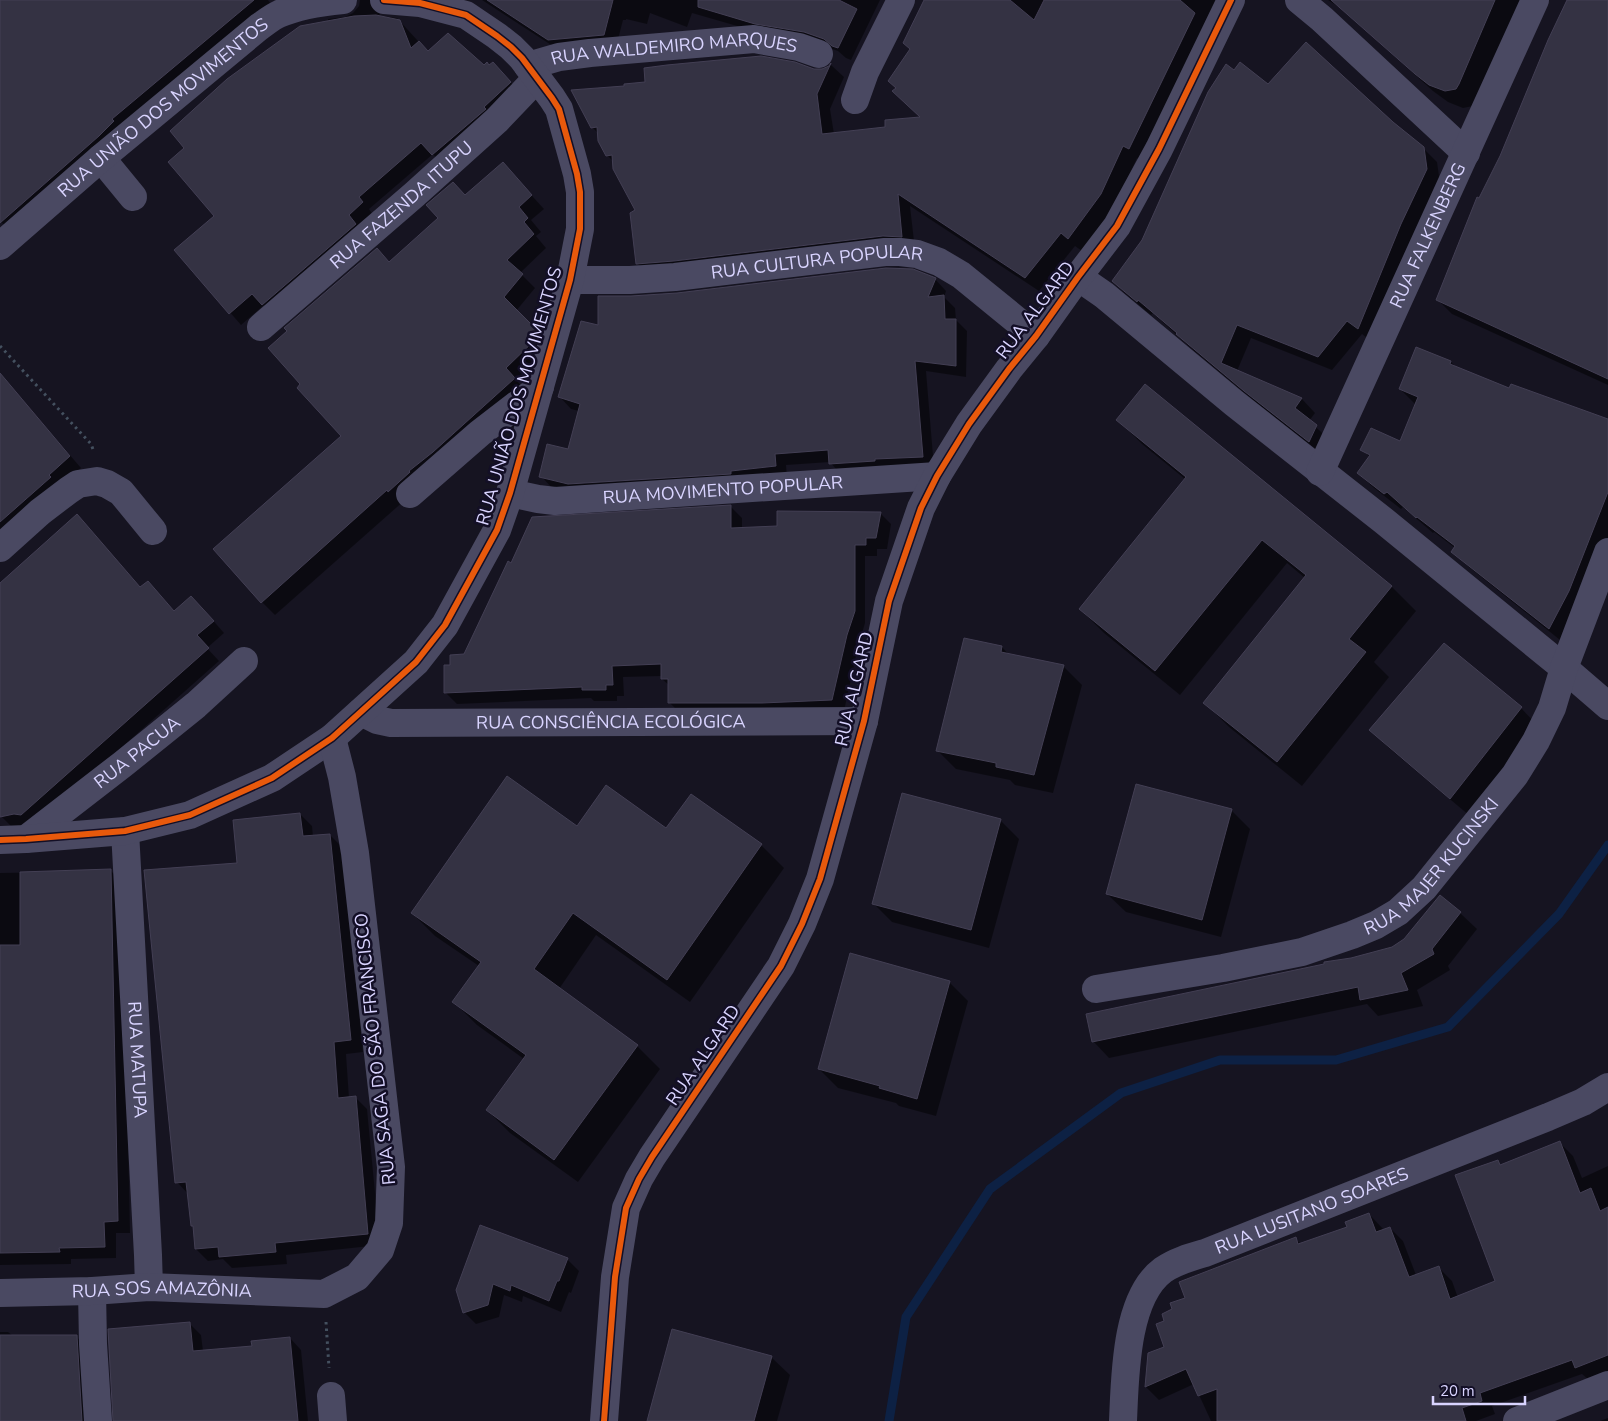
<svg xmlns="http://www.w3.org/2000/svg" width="1608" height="1421" viewBox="0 0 1608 1421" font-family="'Nunito Sans',sans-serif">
<rect width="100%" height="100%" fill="#161421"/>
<!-- shadow -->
<path fill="#0007" d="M0,0h268l3,4 -257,230 -14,-13z
M360,0h22l-3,11 1,5 17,2 31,34 56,14h6l14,9 18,20 -78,71 -11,-12 -64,55 4,6 -98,101 -11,-11 -23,20 -65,-75 40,-33 112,-195v-3l17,-2 8,-4 6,-7z
M482,0h398l-29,60 -5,-2 -8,-7 -20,-7 -50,-9 -76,-22 -5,14 -37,-14 -3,11 -21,-5v1h-3l-7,27 -54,5z
M925,0h296l-78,162 -6,-4 -23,49 -32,44 -7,-5 -36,45 -129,-85 5,44 -264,27 -14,-14v-53l-23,-48 -7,-7 -8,-21 -7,-7 34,-40 197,-17 8,-5 13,12 -14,32 4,25 53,-6 35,-10 -25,-30 14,-38z
M1328,0h192l-44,102 -3,4 -10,2 -15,-6 -15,-11 -91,-82z
M1568,0h40v385l-156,-71 -14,-14 42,-100 21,-43z
M1234,72l34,14 124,37 31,25 14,14 3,21 -68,159 -10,-8 -30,36 -81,-32 -14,33 65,28 13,14 -6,8 21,19 -7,15 -64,-50 -68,-57 -38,-35 -2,2 -24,-20 -14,-14 30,-40z
M503,164l41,45 -13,11 10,12 -5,4 10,12 -26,25 15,15 -19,23 35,35 -1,5 -32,31 9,10 -252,223 -13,-13 81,-166 47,-173z
M935,279l11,12 -2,6 11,11 1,12 11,11 -1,46 -40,-6 8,97 -93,7 -11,-13 -44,3 1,12 -235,11 -11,-12 28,-25 10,-40 -8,-2 -11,-12 39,-71 32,-29z
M1451,362l7,7 52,20 98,31v127l-43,97 -96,-77 -16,-16 2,-3 -21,-16 -1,1 -30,-26 -2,2 -27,-21 -16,-15 12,-16 -8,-8 38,-7 16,-37 -16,-16z
M0,374l81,94 -81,74z
M1145,386l247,201 24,24 -42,51 15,15 -87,109 -73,-59 -24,-24 100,-125 -18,-15 -107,132 -76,-62 -24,-24 105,-130 -43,-35 -24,-24z
M730,506l12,12v11l37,-2 101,-14 11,11 -4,25h-10v7h-12v67l-7,24 -14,64 -163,3 -11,-11v-17l-8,-7v-3l-39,1 1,19h-7v5h-23l-3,-3 -134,6 -12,-12 6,-26 14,-10 47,-92z
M89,528l52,60 18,6 16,18 28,-3 21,24 -17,15 12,13 -186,165 -20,2 -13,-13v-205z
M1002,647l7,8 54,11 19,19 -29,108 -38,-8 -5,-5 -54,-11 -19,-19z
M1521,708l18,19 -69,89 -81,-68 -18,-18z
M1232,811l18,18 -29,108 -95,-25 -19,-18z
M300,814l12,12 1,11 17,-2 12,12 21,205 -17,2 3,44 6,-1 12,12 13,136 -94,10 1,9 -55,4 -9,-9 -15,2 -12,-12 -2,-22 -5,-32 -12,-13 61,-318z
M1000,820l19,19 -30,109 -97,-26 -19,-19z
M577,828l90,2 94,15 23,23 -94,134 -94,-67 -37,54 78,57 23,23 -82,113 -68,-49 -23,-23 37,-51 -47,-34 -23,-23 25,-36 -44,-30 -23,-23z
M111,871l12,12 7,350h-14v25l-45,1v5l-71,1v-392z
M1440,897l20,16 17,16 -29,37 2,4 -33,20 6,16 -45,10 -11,-12 -258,54 -16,-17 259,-82 40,-11 12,-8z
M949,982l19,19 -32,115 -37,-10 -3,-3 -58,-15 -19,-19z
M1560,1143l13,13 9,22 26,-12v208l-18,7 -8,-7 -90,32 3,8 -19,7h-265l-17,-37 -35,16 -13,-13 20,-39v-26l8,-12 13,-11 108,-60 6,5 47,-16 21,-14 15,16 6,-2 13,13 13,34 22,-8 14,14 6,17 39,-16v-121l5,5z
M567,1259l12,12 -8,22 -2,-1 -8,20 -38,-16 -1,6 -18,-7 -5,22 -23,7 -12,-12 -7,-22z
M190,1324l11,11 2,16 50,-4 37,-9 11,12 7,71h-188z
M0,1332h8l5,4h63l11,12 1,73h-88z
M771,1357l19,18 -13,46h-129z
M1608,1418v3h-8z"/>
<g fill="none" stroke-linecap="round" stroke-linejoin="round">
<!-- stream -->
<path stroke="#0d2144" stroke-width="9" d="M889,1421l17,-104 84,-128 131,-96 99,-33h116l112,-33 111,-113 49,-69"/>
</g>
<!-- building -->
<path fill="#343243" stroke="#433f54" d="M0,0h254l-142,119 2,2 -15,15 -99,87z
M487,0h126l-9,35 -56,5z
M698,0h141l18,9 -19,39 -6,-2 -8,-7 -20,-7 -49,-8 -57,-17z
M924,0h86l24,20 10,-20h136l15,13 -66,136 -6,-3 -22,48 -33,45 -7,-6 -36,45 -127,-84 4,43 -19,-1 -209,25 -38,3 -6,-51 5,-3 -22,-41 -1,-14 -6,1 -8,-15 -1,-14 -6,1 -20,-38 53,-4v-2l21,-2 -1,-14 23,-3 94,-9 34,6 19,7h8l7,-3 2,-3 -14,31 5,40 63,-7v-7l35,-3 -28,-26 4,-3 -8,-7 22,-32 -7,-6z
M1331,0h164l-36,84 -3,5 -11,2 -16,-6 -14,-11z
M1567,0h41v379l-172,-79 41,-103 2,1 21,-42 48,-116z
M376,15l24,5 11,28 8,-7 9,10 20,-18 36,32 3,-3 2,3 4,-3 18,20 -27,25 2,2 -54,46 -11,-12 -62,54 4,5 -14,13 7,9 -94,81 -10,-11 -23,20 -55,-64 40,-34 -46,-54 16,-14 -14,-17 57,-52 73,-53 54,-10z
M1306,42l87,80 31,25 3,22 -26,55 -43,105 -11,-8 -29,36 -81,-32 -16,38 81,35 -7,10 22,17 -8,17 -65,-51 -68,-57 1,-1 -39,-33 -1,2 -25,-21 30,-41 66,-148 18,-28 8,6 6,-8 28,22z
M503,162l29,33 -13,12 9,11 -4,4 10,12 -27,26 16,14 -19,23 35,35 -1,5 -32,31 9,10 -82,74 -24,19 1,1 -22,20 -1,-2 -126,113 -48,-54 128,-113 -44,-48 3,-4 -32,-36 19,-17 -3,-3 93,-80 12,14 49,-44 -12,-13 27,-23 12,13z
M886,268l27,1 23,9 -8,19 16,-2 1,24h11v47l-41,-5 8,96 -48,2v2l-46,3 -1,-14 -53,4 1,12 -45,5v3l-163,10 -29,-7 8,-33 21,5 12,-45 -22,-7 23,-76 17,4v-29h33l46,-3z
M1416,347l35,14 -1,3 59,24 2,-4 97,35v73l-39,99 -20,38 -98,-77 4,-6 -38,-29 -1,1 -29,-26 -3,2 -27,-21 13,-18 -10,-5 11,-22 29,13 18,-44 -19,-8z
M0,373l70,83 -21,19 2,2 -51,45z
M1145,384l247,202 -43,53 17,13 -89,110 -74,-59 103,-128 -44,-35 -107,131 -76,-62 107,-132 -70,-57z
M731,505v23l46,-2v-15l104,1 -5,26h-10v7h-11v66l-8,24 -15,65 -70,3h-94v-24h-7v-15l-49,2 1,19h-7v5h-24v-3l-138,6v-28h6v-10l14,-1 44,-93 3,2 21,-46z
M77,514l63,73 8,-6 26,30 17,-15 23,25 -17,14 12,13 -188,167 -7,-1 -14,3v-234z
M964,638l38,8 -1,6 63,13 -30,110 -38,-8v-4l-60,-12z
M1444,643l78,64 -72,92 -81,-69z
M507,776l70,50 29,-41 60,43 25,-34 71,50 -95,136 -94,-67 -39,56 104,76 -84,115 -68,-50 40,-55 -74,-53 29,-40 -70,-49z
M1136,784l96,25 -30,111 -96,-26z
M902,793l99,26 -30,111 -99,-26z
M300,813l3,23 27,-2 21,206 -17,2 4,56 18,-2 12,138 -93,9 1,9 -57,5 -1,-10 -23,2 -2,-23h-2l-5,-44 -11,1 -31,-313 93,-7 -4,-43z
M111,869l7,352 -14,1 1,25 -46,1 1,4 -60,1v-308h20v-73z
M1440,895l21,17 -29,37 2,5 -33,19 7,17 -48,10 -2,-13 -266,55 -6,-28 238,-50v-2l27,-4 41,-11 12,-8z
M850,953l100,28 -33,118 -38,-11 1,-2 -62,-17z
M1560,1141l20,52 11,-5 9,23 8,-4v148l-33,13 -3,-8 -92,33 2,8 -20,7 4,13h-249v-32l-19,7 -12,-27 -41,18 3,-34 16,-6 -8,-23 8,-3 -2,-7 10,-5 -2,-6 15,-5 -6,-16 117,-45 2,7 49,-17 -2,-5 24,-9 7,19 14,-5 19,50 30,-11 11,33 45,-18 -40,-106 43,-15 2,5z
M480,1225l88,33 -9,23h-2l-8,20 -38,-16 -1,6 -17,-7 -5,21 -25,8 -7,-23z
M190,1322l3,29 59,-5 -1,-5 39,-4 8,84h-185l-5,-92z
M672,1329l100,27 -18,65h-107z
M0,1335h77l5,86h-82z"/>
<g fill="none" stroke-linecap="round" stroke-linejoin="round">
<!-- path -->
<path stroke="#44505f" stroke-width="3" stroke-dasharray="2.5 4" stroke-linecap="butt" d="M0,346l91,98 3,8
M326,1322l3,46"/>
<!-- minor -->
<g stroke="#4a4962" stroke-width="28">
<path d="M1299,0l23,19 144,134"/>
<path id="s1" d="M528,66l31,-9 31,-4 164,-14 45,8 20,7"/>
<path d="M855,100l10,-28 36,-72"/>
<path d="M101,158l32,39"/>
<path id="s2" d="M0,246l101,-88 158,-131c6,-4 13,-10 20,-13 20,-9 43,-12 64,-14"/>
<path d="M1078,277l26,18 130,108 150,118 180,147 44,38"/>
<path id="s3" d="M570,280h60l45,-3 210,-25h15l17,2 22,8 22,13 75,61"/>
<path id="s4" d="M261,327l154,-133 82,-74 40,-42"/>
<path id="s5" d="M1320,472l215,-472"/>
<path id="s6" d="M510,493l28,6 17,2 382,-25"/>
<path d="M410,494l70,-61 60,-46"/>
<path d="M0,548l40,-36 29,-22 9,-6 19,-3 10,3 14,8 32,39"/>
<path id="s7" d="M361,712l16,8 14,3 473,-2"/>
<path id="s8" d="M125,831l23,424 1,32"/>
<path id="s9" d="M26,839l97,-75 73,-59 48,-44"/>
<path d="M0,840l26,-1 99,-8 65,-16 82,-37 60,-40 84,-76 29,-37 52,-95 13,-37 60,-213 10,-51v-37l-3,-18 -18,-65 -7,-11 -30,-40 -11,-11 -14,-11 -31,-21 -46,-12 -36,-3"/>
<path id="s10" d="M1096,989l127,-21 79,-16 50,-17 24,-10 22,-13 26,-24 91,-113 21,-34 16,-33 12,-40 44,-116"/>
<path d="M92,1291l1,53 5,77"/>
<path id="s11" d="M0,1293l92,-2 57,-4 175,7 33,-17 23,-27 9,-27 2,-56 -36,-314 -13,-76 -10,-39"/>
<path d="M331,1396l2,25"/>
<path d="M604,1421l11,-144 11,-69 13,-29 13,-22 129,-191 21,-42 18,-45 44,-158 25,-120 32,-93 16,-32 32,-52 40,-55 27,-33 42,-59 39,-51 42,-77 72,-149"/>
<path id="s12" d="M1123,1421c2,-43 2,-123 40,-151 13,-9 28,-13 42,-17l343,-136 35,-15 25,-15"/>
<path d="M1517,1421l91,-36"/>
</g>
<!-- cycleway casing -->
<g stroke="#130f26" stroke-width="9">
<path id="cycleway" d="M0,840l26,-1 99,-8 65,-16 82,-37 60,-40 84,-76 29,-37 52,-95 13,-37 60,-213 10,-51v-37l-3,-18 -18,-65 -7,-11 -30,-40 -11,-11 -14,-11 -31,-21 -46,-12 -36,-3
M604,1421l11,-144 11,-69 13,-29 13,-22 129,-191 21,-42 18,-45 44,-158 25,-120 32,-93 16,-32 32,-52 40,-55 27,-33 42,-59 39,-51 42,-77 72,-149"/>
</g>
<!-- cycleway -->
<use href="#cycleway" stroke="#e8590c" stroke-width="6"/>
</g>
<g text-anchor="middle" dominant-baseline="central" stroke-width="5" stroke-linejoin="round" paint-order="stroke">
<!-- street labels -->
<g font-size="18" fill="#d9d4ff" stroke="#130f26">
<text stroke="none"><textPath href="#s1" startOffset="148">RUA WALDEMIRO MARQUES</textPath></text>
<text stroke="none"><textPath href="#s2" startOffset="214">RUA UNIÃO DOS MOVIMENTOS</textPath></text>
<text stroke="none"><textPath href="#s4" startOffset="186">RUA FAZENDA ITUPU</textPath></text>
<text stroke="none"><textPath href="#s5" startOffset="260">RUA FALKENBERG</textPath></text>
<text stroke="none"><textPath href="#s3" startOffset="248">RUA CULTURA POPULAR</textPath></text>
<text transform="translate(1035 310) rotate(-53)">RUA ALGARD</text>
<text transform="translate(519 396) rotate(-74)">RUA UNIÃO DOS MOVIMENTOS</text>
<text stroke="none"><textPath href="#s6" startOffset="214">RUA MOVIMENTO POPULAR</textPath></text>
<text transform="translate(854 689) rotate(-77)">RUA ALGARD</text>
<text stroke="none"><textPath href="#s7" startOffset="252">RUA CONSCIÊNCIA ECOLÓGICA</textPath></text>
<text stroke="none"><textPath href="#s9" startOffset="141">RUA PACUA</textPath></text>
<text stroke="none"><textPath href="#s10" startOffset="369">RUA MAJER KUCINSKI</textPath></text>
<text transform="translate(375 1049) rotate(-96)">RUA SAGA DO SÃO FRANCISCO</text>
<text transform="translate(703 1055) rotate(-56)">RUA ALGARD</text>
<text stroke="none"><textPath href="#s8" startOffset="229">RUA MATUPA</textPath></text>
<text stroke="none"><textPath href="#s12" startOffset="321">RUA LUSITANO SOARES</textPath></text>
<text stroke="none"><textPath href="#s11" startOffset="162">RUA SOS AMAZÔNIA</textPath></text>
</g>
</g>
<!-- scale -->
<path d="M1433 1396v8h92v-8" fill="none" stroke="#d9d4ff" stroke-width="2.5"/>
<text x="1440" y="1396" font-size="15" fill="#d9d4ff" stroke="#130f26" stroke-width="4" paint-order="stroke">20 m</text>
</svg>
